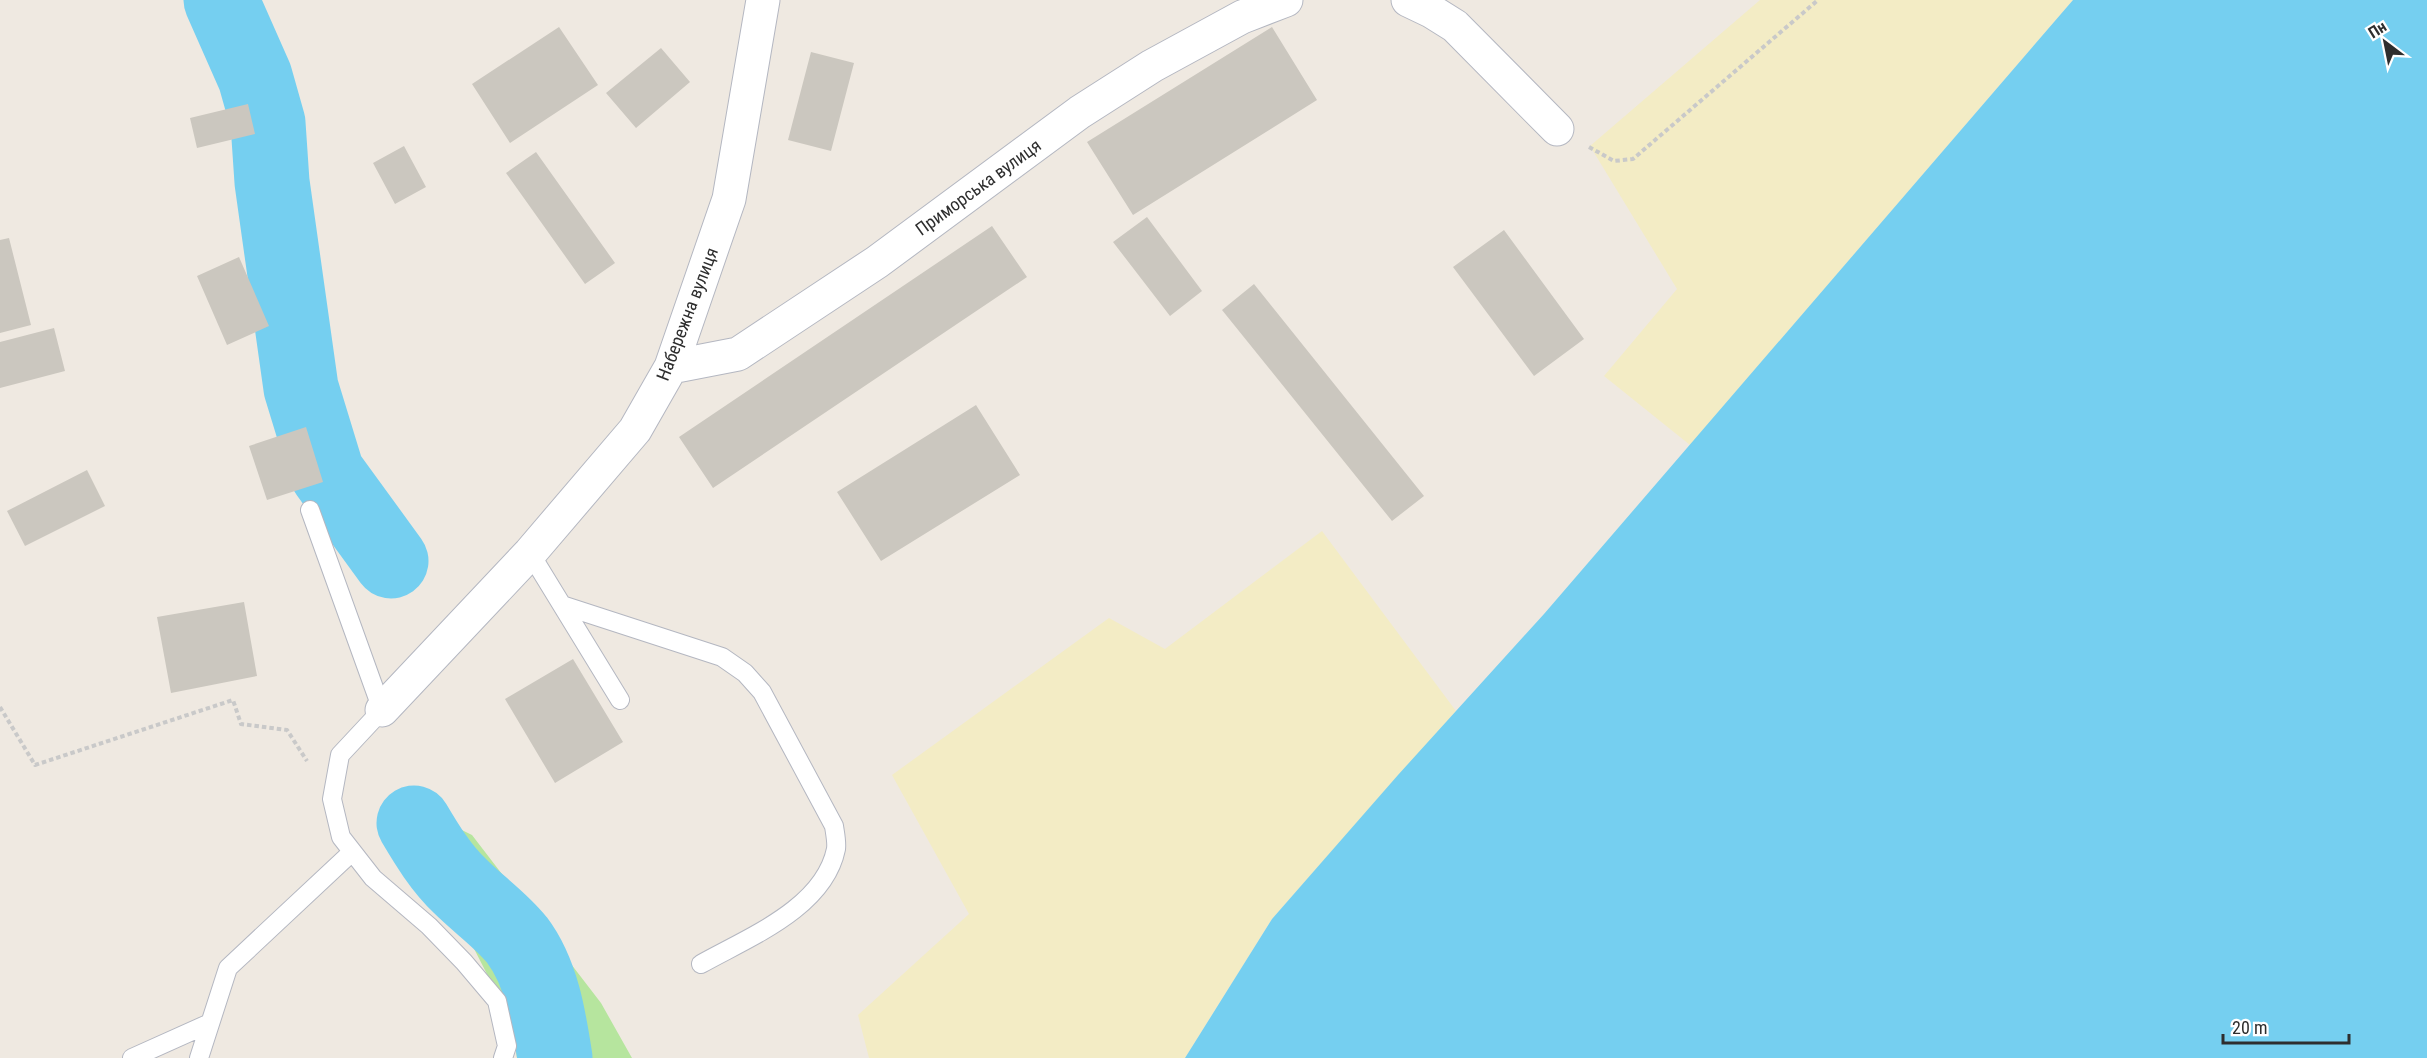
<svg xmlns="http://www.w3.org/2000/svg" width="2427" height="1058" viewBox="0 0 2427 1058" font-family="'Roboto Condensed',sans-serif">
<rect width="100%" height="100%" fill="#efe9e1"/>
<!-- green -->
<path fill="#b6e59e" d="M427,813l45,22 129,168 31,55h-115l-5,-35 -46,-90 -76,-85 2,-21z"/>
<!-- sand -->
<path fill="#f3ecc5" d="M1760,0h313l-383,445 -86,-69 73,-87 -87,-143z
M1322,531l134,180 -184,208 -87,139h-316l-11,-43 111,-101 -77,-139 217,-157 56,31z"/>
<!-- water -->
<path fill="#75cff0" d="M2073,0h354v1058h-1242l87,-139 126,-144 146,-161z"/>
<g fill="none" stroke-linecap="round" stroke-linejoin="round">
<!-- river -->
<path stroke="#75cff0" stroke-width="75" d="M221,0l34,77 13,46 4,59 29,206 26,85 64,88
M414,823c13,22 27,45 46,63 19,19 40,33 57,54 25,33 32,79 38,118"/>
</g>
<!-- building -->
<path fill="#cbc7bf" d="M559,27l39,58 -88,58 -38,-59z
M1272,27l45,73 -184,115 -46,-73z
M661,48l29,34 -54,46 -30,-35z
M811,52l43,11 -23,88 -43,-11z
M248,104l7,30 -58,14 -7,-30z
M404,146l22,41 -31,17 -22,-41z
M536,152l79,111 -30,21 -79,-111z
M1147,217l55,74 -32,25 -57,-74z
M992,226l35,51 -314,211 -34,-51z
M1504,230l80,109 -50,37 -81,-109z
M9,238l22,87 -31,8v-93z
M239,257l30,69 -42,19 -30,-69z
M1254,284l170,212 -32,25 -170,-211z
M54,328l11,43 -65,17v-46z
M976,405l44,70 -139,86 -44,-69z
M306,427l17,55 -56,18 -18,-54z
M87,470l18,36 -80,40 -18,-35z
M244,602l13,74 -86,17 -14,-76z
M573,659l50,83 -68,41 -50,-84z"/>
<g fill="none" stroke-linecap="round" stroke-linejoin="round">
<!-- service casing -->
<g stroke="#b4b7c1" stroke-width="20">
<path id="service" d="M310,510l72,200 -42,45 -8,44 9,38 32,41 56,48 35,36 33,39 10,45 -4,12
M530,553l90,147
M562,605l160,52 23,16 17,19 72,134c1,7 3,16 2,23 -12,59 -87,88 -135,115
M132,1058l78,-35
M199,1058l29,-90 124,-116"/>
</g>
<!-- minor casing -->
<g stroke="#b4b7c1" stroke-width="35">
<path id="minor" d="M1408,0l23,11 24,15 102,103
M671,367l67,-13 139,-92 203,-150 72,-46 90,-49 44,-17
M382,710l148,-157 105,-123 36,-63 58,-168 34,-199"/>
</g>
<!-- path -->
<path stroke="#c9c9c9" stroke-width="4" stroke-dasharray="4.5 3" stroke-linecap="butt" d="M1589,147l25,14 19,-2 185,-159
M0,707l35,58 198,-65 8,24 46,6 20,31"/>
<!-- service -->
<use href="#service" stroke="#fff" stroke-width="18"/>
<!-- minor -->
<use href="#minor" stroke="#fff" stroke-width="33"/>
</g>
<g text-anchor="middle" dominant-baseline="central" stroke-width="4.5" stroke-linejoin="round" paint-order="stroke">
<!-- street labels -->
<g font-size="18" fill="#2e2e2e" stroke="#fff">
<text transform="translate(978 187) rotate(-36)">Приморська вулиця</text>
<text transform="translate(687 314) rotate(-69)">Набережна вулиця</text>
</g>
</g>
<!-- north arrow -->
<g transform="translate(2385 42) rotate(328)" stroke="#ffffff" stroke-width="4.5" paint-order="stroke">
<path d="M0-4.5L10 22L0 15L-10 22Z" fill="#2e2e2e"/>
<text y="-9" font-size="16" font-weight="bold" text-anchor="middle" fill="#2e2e2e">Пн</text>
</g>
<!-- scale -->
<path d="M2223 1034v9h126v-9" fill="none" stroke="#2e2e2e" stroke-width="3"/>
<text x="2232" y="1034" font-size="18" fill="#2e2e2e" stroke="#ffffff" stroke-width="4.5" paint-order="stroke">20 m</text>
</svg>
